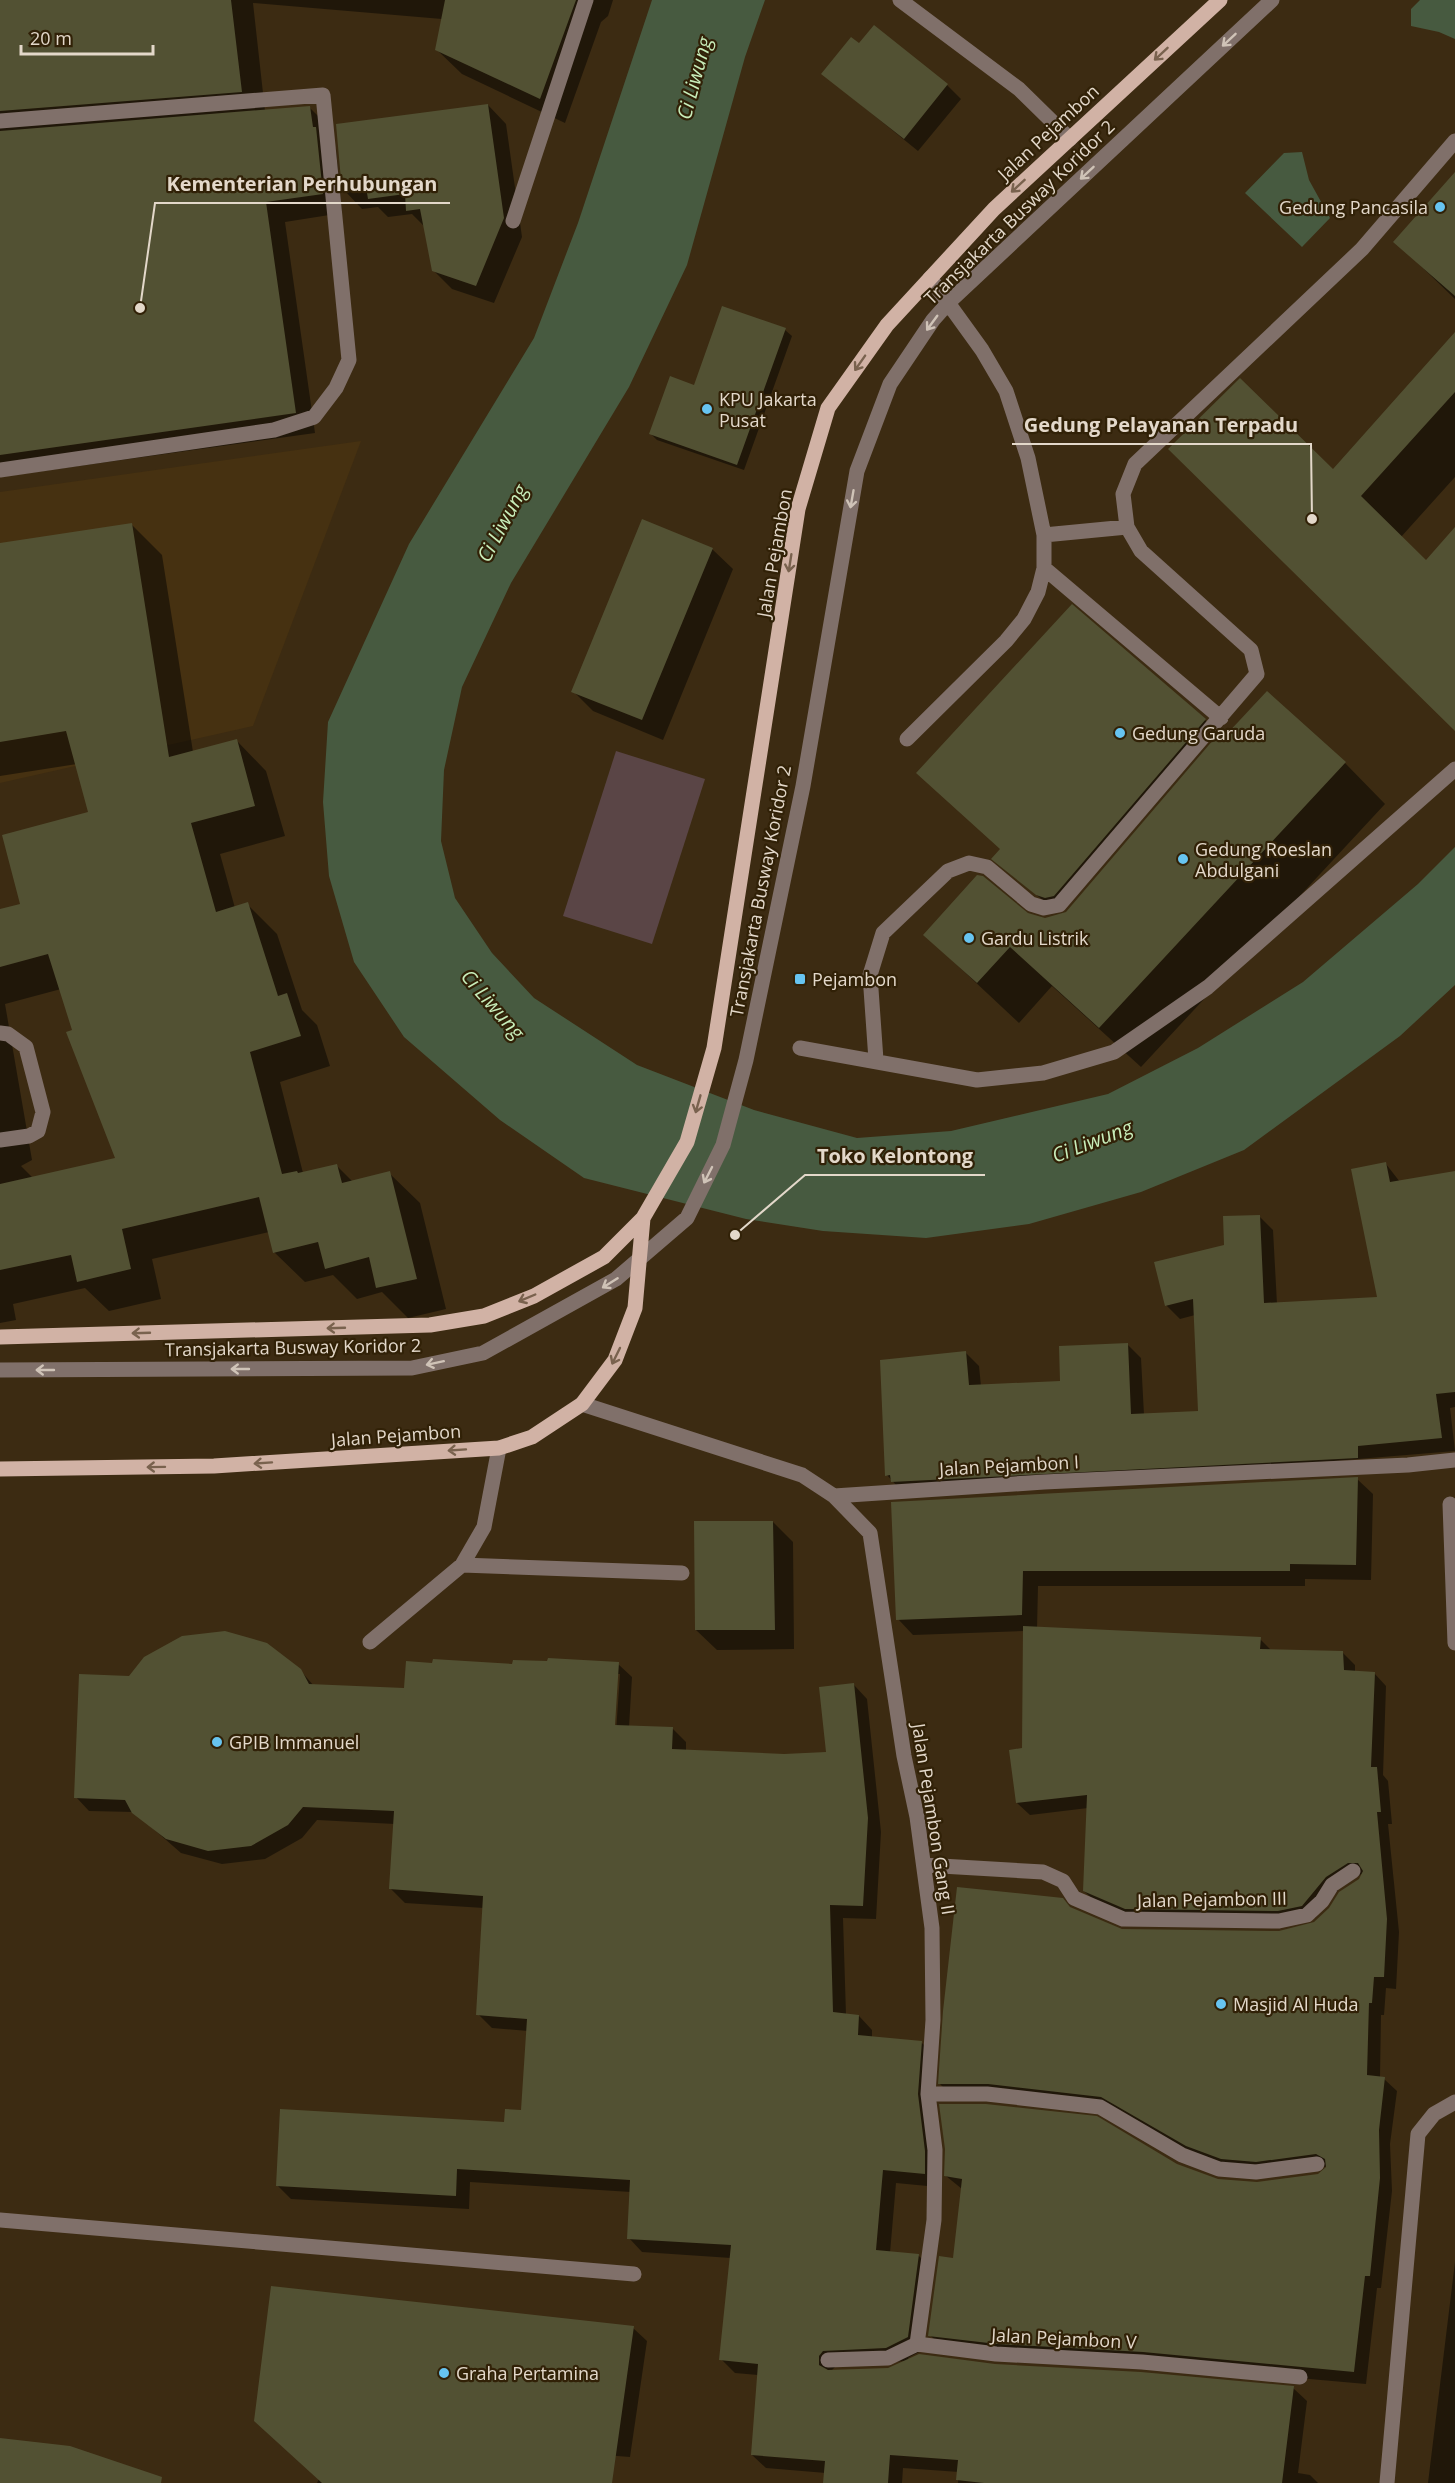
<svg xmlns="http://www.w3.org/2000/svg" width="1455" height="2483" viewBox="0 0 1455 2483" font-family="'Open Sans',sans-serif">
<rect width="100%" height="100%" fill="#3c2b12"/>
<!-- built -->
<path fill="#463111" d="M361,441l-108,285 -253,57v-291z"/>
<!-- green -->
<path fill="#5a4546" d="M616,751l89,28 -53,165 -89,-28z"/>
<!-- water -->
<path fill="#475a40" d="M652,0h113l-20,57 -58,208 -58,122 -118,196 -49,104 -18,83 -3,71 14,57 37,55 42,45 103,67 117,45 103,28 94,-7 157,-37 90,-46 105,-66 115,-98 37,-37v138l-55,51 -156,114 -103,42 -112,32 -103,14 -103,-7 -77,-12 -162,-41 -84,-58 -96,-83 -50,-75 -25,-86 -6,-74 5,-80 81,-178 125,-206 44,-115z
M1420,0h35v39l-16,-7 -28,-6v-17z
M1302,152l7,28 21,38 -28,29 -57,-54 39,-40z"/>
<!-- shadow -->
<path fill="#0007" fill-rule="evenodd" d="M0,0h613l-5,16 -7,6 -36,101 -103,-49 -26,-25 6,-30 -189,-16 12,108 44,-4 21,21 2,17 4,4 6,64 -57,9 30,211 -315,44z
M860,45l87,40 14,14 -43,52 -95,-77z
M488,105l18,19 16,113 -28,66 -42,-14 -19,-19 -8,-43 -13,-13 -24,3 -10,-10 -16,2 -18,-19z
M1455,175v124l-59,-57z
M785,330l7,6 -48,134 -87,-30 -7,-7 45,-46z
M1455,335v142l-54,60 25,25 29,-33v196l-122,-254z
M132,525l30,30 31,197 43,-12 30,31 19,65 -65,18 15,54 12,-4 30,30 25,76 15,15 13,41 -50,16 23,91 33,-8 17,17 36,-9 31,30 26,106 -38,9 -26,-26 -25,7 -24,-24 -28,7 -31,-30 -5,-20 -117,27 9,40 -52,12 -24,-23 -72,16 3,16 -16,3v-412l22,-6 68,-92 -13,-49 -77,12v-231zM61,989l56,170 -84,19 -12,-12 11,-6 -27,-156z
M712,549l21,20 -70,171 -70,-29 -20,-20z
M1205,720l6,6 -151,176 -16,-1 -44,-36 2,-16z
M1225,739l120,24 40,41 -244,263 -89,-81 -33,37 -94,-88 102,-20 18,4 22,-6z
M1386,1164l14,18 55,-10v235l-5,1 5,43 -549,45 -19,-21 78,-123 14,14 2,20 81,-4 65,-38 14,14 3,57 56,-2 -5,-98 -15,4 -14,-14 93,-89 14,14 4,74 102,-5z
M1357,1479l16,15 -2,86 -66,-1v7h-267l-1,43 223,10 12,12 71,2 12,12v7l19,1 12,13 -3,89 5,6 4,43h-4l11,108 -3,57 -10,-1 -2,27h-3l-1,63 4,1 13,12 -7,53 2,47 -11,97h-4l-11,96 -424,-37 -12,-12 24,-76 8,-70 -16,-13 231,-11 41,15 39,3 62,-8 11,-9 -61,8 -69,-16 -85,-49 -163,-13 -12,-12 131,-175 51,21 157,2 35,-9 46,-43 3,-7 -24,16 -24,29 -176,3 -42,-18 -13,-12 4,-83 -58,7 -13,-12 6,-53 1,-119 -111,4 -15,-16 -5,-116z
M773,1522l20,20 1,107 -77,1 -21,-20z
M618,1664l14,13 -3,50 43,1 14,14v9l98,4 44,-2 26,-68 13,14 14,133 -5,87 -33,-1 3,97 13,1 13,14v8l49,4 14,14 3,131 -42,-4 -6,70 29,3 13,13 -11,82 -13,7 1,2 384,28 14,13 -9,72 12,2 8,8h-360l1,-11 -56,-4 -1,15h-77l1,-10 -60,-5 -14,-13 6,-80 -23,-2 -14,-14 10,-101 -89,-6 -13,-14 2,-46 -161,-10 -1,27 -178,-10 -14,-14 229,-62 16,-12 6,-80 -36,-3 -14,-14 6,-106 -79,-5 -14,-14 4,-65 -78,-4 -15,18 -37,21 -43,5 -41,-11 -47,-41 -45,-1 -13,-14 53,-120 171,-7 14,16 91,3 109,-23zM617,1674h3l-4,58h-3zM906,2361l-17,8 -58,2 6,-6z
M1455,2262v221h-27z
M633,2328l14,13 -17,116 -115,-9 -3,35h-195l2,-4z"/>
<!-- building -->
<path fill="#525133" d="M0,0h231l11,92 -242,19z
M445,0h131l-36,99 -105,-49z
M874,25l74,59 -44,55 -83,-65 30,-37 8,6z
M488,104l16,114 -28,68 -44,-15 -12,-62 -14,2 -1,-17 -37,5 -2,-12 -24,4 -6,-67z
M310,106l3,21h3l7,67 -57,8 30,211 -296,42v-324z
M1455,172v124l-62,-54z
M722,306l64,22 -49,137 -88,-31 21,-58 24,9z
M1455,332v60l-94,104 65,64 29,-33v204l-287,-282 72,-71 93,91z
M642,519l71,29 -71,172 -71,-28z
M132,523l37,234 68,-18 18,67 -64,17 25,89 32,-10 30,94 9,-3 14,43 -51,16 32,122 15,-3 1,2 39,-9 5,19 48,-12 27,108 -41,9 -7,-31 -44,12 -7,-27 -45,11 -14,-56 -137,32 9,40 -54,13 -6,-27 -71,15v-86l115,-26 -49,-126 6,-2 -24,-76 -48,13v-58l20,-5 -18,-69 86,-23 -22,-81 -66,11v-199z
M1072,604l134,115 -152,177 -9,2 -9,-3 -45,-36 9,-10 -84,-76z
M1267,691l79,71 -247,266 -89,-81 -33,36 -54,-48 54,-60 6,1 45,37 17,5 21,-6 154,-180 5,4z
M1386,1162l4,20 65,-11v221l-19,2 6,44 -84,8v12l-467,24 -1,-7 -5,1 -5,-116 86,-9 3,34 91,-4 -1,-35 69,-3 3,71 67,-3 -5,-112 -28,7 -11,-44 70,-17 -1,-29 37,-1 4,88 113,-6 -26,-128z
M1358,1477l-2,88 -66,-1v7h-267l-1,44 -126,5 -5,-118z
M694,1521h79l2,109h-80z
M1023,1626l238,11 -1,12 83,2 1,19 31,2 -4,95h6l4,45h-4l10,107 -3,58h-10l-2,26h-3l-2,72 18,2 -6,53 1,48 -10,98h-5l-11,96 -211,-20 -146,-8 -69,-8 11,-80 14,2 9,-79 -18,-3 1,-27 -6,-45h47l111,12 80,48 41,15 39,3 61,-8 8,-7 -1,-8 -9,-5 -60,8 -35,-3 -35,-13 -85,-49 -113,-13h-50l5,-73 14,-124 106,11 7,9 52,22 157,2 35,-9 15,-14 10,-16 20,-13 4,-8 -5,-8h-10l-22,14 -24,29 -24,5 -153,-2 -42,-18 4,-96 -71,8 -7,-53 13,-2z
M225,1631l42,12 34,26 8,15 95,4 2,-27 26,2 1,-4 79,5 1,-4 34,1 1,-3 71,4 -4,63 58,2 -1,22 112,5 42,-2 -7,-65 35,-4 14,135 -5,88 -33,-1 3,107 26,3 -1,20 64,6 -4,53 7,57v23l-42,-4 -7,80 43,4 -11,83 -22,11 -63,3 -4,5v9l9,5 60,-2 31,-14 76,10 146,8 153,14 -12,97h-298l-28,-3 2,-20 -68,-5 -2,28h-65l2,-22 -74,-6 7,-91 -39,-4 12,-115 -104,-6 3,-59 -173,-11 -1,27 -180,-10 4,-77 224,13 1,-13 16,1 6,-91 -51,-4 7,-119 -94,-7 5,-78 -91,-4 -15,18 -37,21 -43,5 -42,-12 -34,-26 -7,-13 -51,-2 5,-124 50,2 15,-19 38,-21z
M271,2286l363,40 -22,157h-290l-68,-62z
M0,2438l70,8 92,31 -1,6h-161z"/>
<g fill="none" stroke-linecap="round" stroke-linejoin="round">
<!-- minor -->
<path stroke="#80706a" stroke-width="15" d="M900,0l119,89 51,50
M0,121l323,-26 26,265 -13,28 -22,29 -40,13 -274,40
M513,221l73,-221
M1044,535l83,-8
M1044,568l177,150
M907,739l99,-98 18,-22 14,-27 6,-24v-33l-16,-77 -22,-67 -24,-41 -52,-72
M0,1033l8,1 18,13 17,65 -5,19 -9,5 -29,4
M800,1048l177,32 66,-7 71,-21 94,-65 247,-218
M876,1060l-6,-85 13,-42 65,-62 21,-8 18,4 44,37 13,4 15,-3 198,-231 -6,-24 -110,-99 -14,-24 -4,-33 12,-30 227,-215 93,-108
M0,1370l412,-2 71,-15 133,-74 71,-61 36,-73 23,-85 57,-274 54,-315 33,-87 43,-64 16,-18 323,-302
M582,1404l220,71 32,21 210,-14 364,-17 47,-5
M834,1496l36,37 34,223 13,61 15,111 1,92 -5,74 7,56 -1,70 -17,124
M1450,1504l5,139
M462,1565l220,8
M370,1642l92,-77 22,-38 15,-79
M924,1865l119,7 20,9 11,17 49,21 156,2 28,-6 15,-14 10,-16 21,-14
M928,2094h59l113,13 82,48 37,14 37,3 61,-8
M0,2220l634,54
M828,2360l60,-2 29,-14 79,10 146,8 158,15
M1387,2483l31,-349 16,-20 21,-12"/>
<!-- major -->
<path stroke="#d1b2a5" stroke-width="15" d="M0,1337l430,-12 54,-9 50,-20 70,-39 39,-39
M0,1469l214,-3 285,-18 33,-11 50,-33 33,-44 20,-52 8,-90 44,-76 27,-94 84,-539 30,-101 59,-83 107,-116 226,-209"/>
</g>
<!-- one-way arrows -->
<defs><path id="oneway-shaft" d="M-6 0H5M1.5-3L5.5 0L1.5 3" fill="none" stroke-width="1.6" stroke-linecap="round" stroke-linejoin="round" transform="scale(1.5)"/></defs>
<g stroke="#cfc3b7">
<use href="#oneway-shaft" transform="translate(1229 40) rotate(137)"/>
<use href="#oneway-shaft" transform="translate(1087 173) rotate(137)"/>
<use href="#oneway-shaft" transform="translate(932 323) rotate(126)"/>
<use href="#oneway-shaft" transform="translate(852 499) rotate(100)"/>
<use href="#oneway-shaft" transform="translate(708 1175) rotate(117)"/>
<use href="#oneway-shaft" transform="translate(610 1283) rotate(148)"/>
<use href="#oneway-shaft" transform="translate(435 1363) rotate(168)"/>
<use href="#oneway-shaft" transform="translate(240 1369) rotate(180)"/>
<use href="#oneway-shaft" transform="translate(45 1370) rotate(180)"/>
</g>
<g stroke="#79624e">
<use href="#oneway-shaft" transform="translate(1161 54) rotate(137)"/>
<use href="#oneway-shaft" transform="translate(1018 186) rotate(137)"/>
<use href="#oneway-shaft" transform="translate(860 363) rotate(125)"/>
<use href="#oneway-shaft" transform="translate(790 563) rotate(99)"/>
<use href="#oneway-shaft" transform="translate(698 1104) rotate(106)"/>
<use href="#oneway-shaft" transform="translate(527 1298) rotate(157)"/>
<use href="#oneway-shaft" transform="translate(336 1328) rotate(178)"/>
<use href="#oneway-shaft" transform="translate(141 1333) rotate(178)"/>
<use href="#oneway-shaft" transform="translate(616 1356) rotate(116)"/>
<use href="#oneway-shaft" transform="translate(457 1450) rotate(176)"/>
<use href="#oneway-shaft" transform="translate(263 1463) rotate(176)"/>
<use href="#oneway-shaft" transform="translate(156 1467) rotate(179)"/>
</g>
<!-- markers -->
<g fill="#67c4f0" stroke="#312107" stroke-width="2">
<circle cx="1440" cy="207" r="6"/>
<circle cx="707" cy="409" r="6"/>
<circle cx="1120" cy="733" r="6"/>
<circle cx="1183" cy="859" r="6"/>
<circle cx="969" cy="938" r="6"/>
<rect x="794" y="973" width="12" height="12" rx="3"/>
<circle cx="217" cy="1742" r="6"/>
<circle cx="1221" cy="2004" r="6"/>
<circle cx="444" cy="2373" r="6"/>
</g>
<g text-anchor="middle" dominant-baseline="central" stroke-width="4.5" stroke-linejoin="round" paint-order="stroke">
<!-- street labels -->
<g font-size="18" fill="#e3d8ca" stroke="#312107">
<text transform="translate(1048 132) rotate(-43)">Jalan Pejambon</text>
<text transform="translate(1019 212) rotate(-44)">Transjakarta Busway Koridor 2</text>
<text transform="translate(774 553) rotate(-80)">Jalan Pejambon</text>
<text transform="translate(760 891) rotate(-79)">Transjakarta Busway Koridor 2</text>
<text transform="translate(293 1347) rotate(-1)">Transjakarta Busway Koridor 2</text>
<text transform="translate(396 1435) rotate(-4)">Jalan Pejambon</text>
<text transform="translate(1009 1465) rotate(-3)">Jalan Pejambon I</text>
<text transform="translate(934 1819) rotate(81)">Jalan Pejambon Gang II</text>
<text transform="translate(1212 1899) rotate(-1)">Jalan Pejambon III</text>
<text transform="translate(1064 2338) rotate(3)">Jalan Pejambon V</text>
</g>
<!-- poi labels -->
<g font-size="18" fill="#e3d8ca" stroke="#312107" text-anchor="start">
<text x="1428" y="207" text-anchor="end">Gedung Pancasila</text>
<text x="719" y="399">KPU Jakarta<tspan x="719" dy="21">Pusat</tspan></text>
<text x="1132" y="733">Gedung Garuda</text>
<text x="1195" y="849">Gedung Roeslan<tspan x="1195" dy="21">Abdulgani</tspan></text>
<text x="981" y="938">Gardu Listrik</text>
<text x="812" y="979">Pejambon</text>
<text x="229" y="1742">GPIB Immanuel</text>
<text x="1233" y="2004">Masjid Al Huda</text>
<text x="456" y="2373">Graha Pertamina</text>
</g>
<!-- water labels -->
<g font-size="20" font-style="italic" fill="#c8eebb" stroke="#312107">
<text transform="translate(694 78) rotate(-75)">Ci Liwung</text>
<text transform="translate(502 523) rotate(-62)">Ci Liwung</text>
<text transform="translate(493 1004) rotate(49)">Ci Liwung</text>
<text transform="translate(1092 1141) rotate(-21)">Ci Liwung</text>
</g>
</g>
<!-- callouts -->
<path fill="none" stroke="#e3d8ca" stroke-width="2" d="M140 308L155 203H450M1312 519L1311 444H1012M735 1235L805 1175H985"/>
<g fill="#e3d8ca" stroke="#312107" stroke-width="2">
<circle cx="140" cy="308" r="6"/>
<circle cx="1312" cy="519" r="6"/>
<circle cx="735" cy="1235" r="6"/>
</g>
<g font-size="20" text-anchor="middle" font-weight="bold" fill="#e3d8ca" stroke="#312107" stroke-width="4.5" stroke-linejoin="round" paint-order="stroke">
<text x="302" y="191">Kementerian Perhubungan</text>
<text x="1161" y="432">Gedung Pelayanan Terpadu</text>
<text x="895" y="1163">Toko Kelontong</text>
</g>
<!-- scale -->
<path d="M21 45v9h132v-9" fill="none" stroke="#e3d8ca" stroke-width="3"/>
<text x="30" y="45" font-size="18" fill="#e3d8ca" stroke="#312107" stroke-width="4.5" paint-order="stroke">20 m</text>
</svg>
